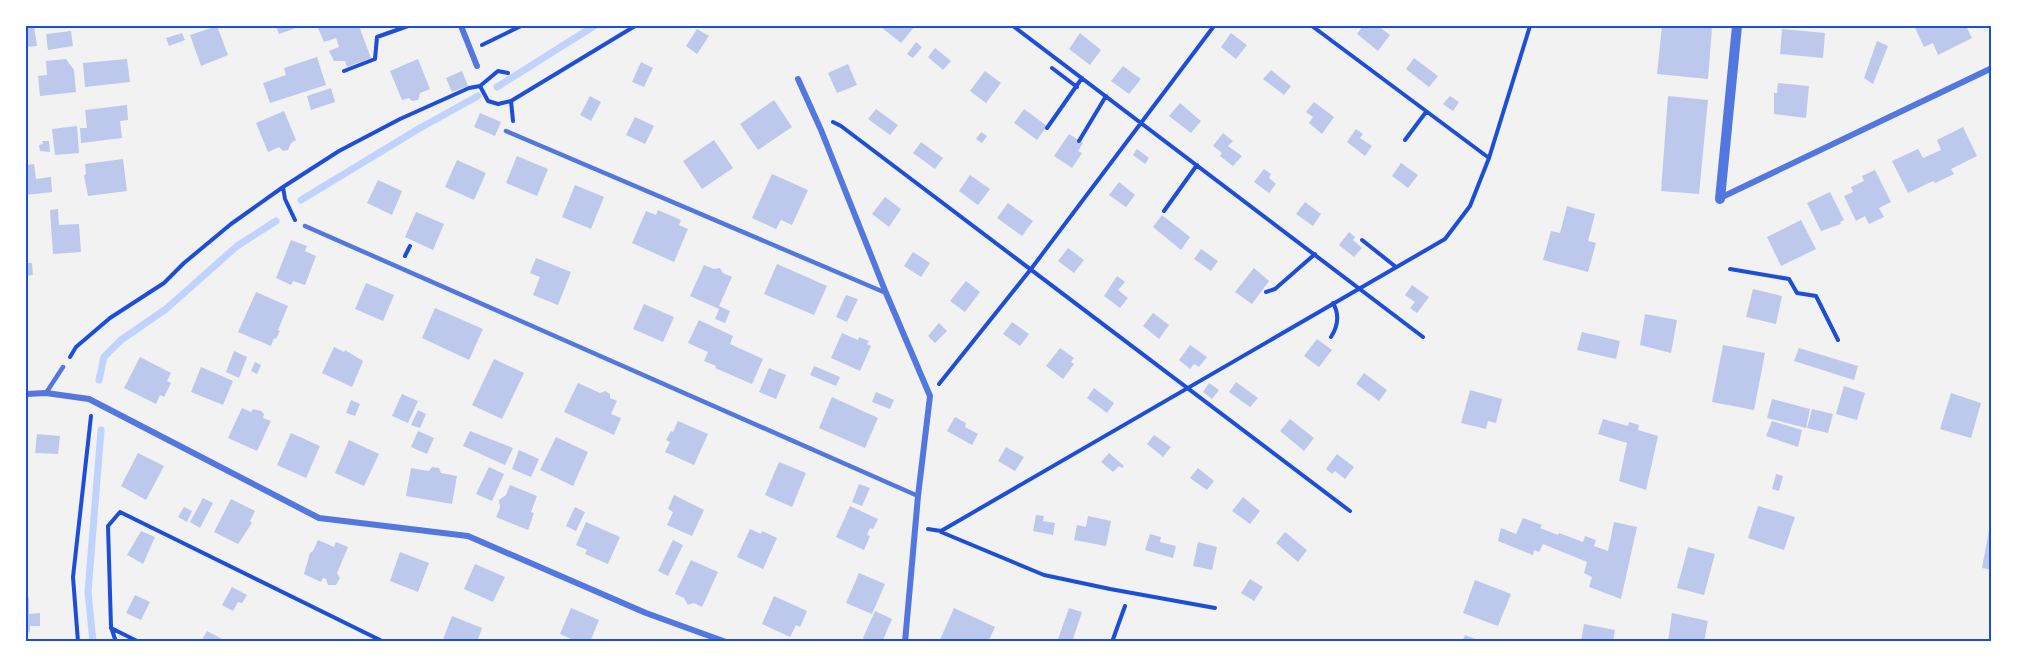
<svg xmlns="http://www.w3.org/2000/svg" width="2017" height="667" viewBox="0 0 2017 667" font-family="Commissioner,sans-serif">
<rect width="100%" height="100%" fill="#f2f2f2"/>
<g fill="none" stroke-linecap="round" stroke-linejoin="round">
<!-- stream -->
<path stroke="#bfd3fe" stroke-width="7" d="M497,87l97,-61
M301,200l119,-72 58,-32
M99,380l5,-23 17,-17 45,-31 71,-63 39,-25
M93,642l-5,-50 13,-162"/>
</g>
<!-- building -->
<path fill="#bdc9ec" d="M26,26h8l3,20 -11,1z
M217,26l11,29 -27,11 -11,-31z
M276,26h26l-23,8z
M325,26h34l12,32 -24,9 -2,-6h-11l-5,-10 10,-4 -3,-9 -12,4 -6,-14z
M883,26h32l-14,17 -20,-16z
M1363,26h15l12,9 -12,16 -21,-17z
M1662,26l50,2 -4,51 -51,-5z
M1920,26h46l6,12 -34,17 -5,-12 -9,4 -9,-19z
M697,29l12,7 -12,18 -11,-8z
M1782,29l43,4 -2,25 -43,-4z
M71,31l2,15 -25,4 -2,-16z
M182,33l3,7 -16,6 -3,-8z
M1080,33l21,17 -11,15 -21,-16z
M1231,33l16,12 -11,14 -15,-12z
M1877,41l11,5 -15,38 -9,-6z
M916,42l6,5 -9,11 -6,-4z
M935,48l16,13 -8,9 -15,-13z
M317,57l9,28 -56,18 -7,-20 23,-8 -2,-7z
M1414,58l24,18 -9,11 -23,-18z
M66,59l8,11 2,22 -36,4 -2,-20 9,-1 -1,-14z
M127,59l3,23 -45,5 -2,-24z
M418,59l12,30 -10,4 -2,7 -6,1 -3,-3 -7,2 -12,-29z
M641,62l12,6 -9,19 -12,-5z
M848,64l9,21 -20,8 -9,-20z
M1123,66l18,13 -12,15 -18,-13z
M1271,70l20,16 -7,9 -21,-16z
M462,71l6,15 -16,6 -6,-14z
M985,71l16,12 -15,20 -16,-12z
M1778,83l31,3 -3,32 -32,-4v-21h3z
M331,88l4,14 -24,8 -4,-14z
M590,96l11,6 -10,19 -11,-6z
M1450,96l9,6 -6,9 -10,-7z
M1668,96l40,4 -9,94 -38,-3z
M774,100l18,27 -34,23 -18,-26z
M1314,102l20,15 -12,17 -13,-11 4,-6 -7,-5z
M1180,103l21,18 -10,12 -22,-17z
M127,105l1,15 -8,1 2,17 -41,5 -1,-15h7l-2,-18z
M876,109l22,16 -8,10 -22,-16z
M1024,109l23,17 -10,14 -23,-17z
M284,111l12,29 -5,3 -3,7 -5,1 -4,-4 -11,5 -12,-29z
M480,113l21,9 -6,14 -21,-9z
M635,117l19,9 -9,18 -19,-9z
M77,126l2,27 -24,2 -3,-26z
M1963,127l14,29 -26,13 3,5 -19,9 -2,-2 -25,12 -16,-32 26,-12 5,9 18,-8 -4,-10z
M1356,129l7,5 -3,4 12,8 -7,10 -18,-14z
M981,132l6,4 -5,7 -6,-4z
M1223,133l10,8 -5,5 14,10 -9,10 -13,-10 2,-3 -9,-7z
M1069,134l14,9 -5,8 4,2 -10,15 -18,-12z
M714,140l19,28 -31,21 -19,-28z
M42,141h7l1,11 -10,-1 -1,-6 4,-1z
M921,142l22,16 -8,11 -22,-16z
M1137,149l12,9 -4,6 -12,-9z
M517,156l31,13 -11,27 -31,-13z
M123,159l4,32 -39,5 -4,-21 2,-1 -1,-10z
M457,160l29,13 -12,27 -29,-13z
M1401,163l17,12 -10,13 -16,-12z
M34,164l2,15 15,-2 1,15 -26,3v-30z
M1264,169l7,5 -2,4 7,6 -7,9 -15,-11z
M1875,170l16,32 -12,6 5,9 -15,7 -4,-8 -9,5 -12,-25 9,-4 -2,-5 13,-6 -2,-5z
M772,174l36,16 -16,35 -11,-5 -5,9 -24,-11z
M970,175l20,14 -12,16 -19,-14z
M378,180l24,11 -10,24 -25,-12z
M1119,182l16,13 -9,12 -17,-12z
M575,185l29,12 -13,32 -29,-12z
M1830,192l14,28 -4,2 1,2 -20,7 -14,-28z
M885,197l16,12 -12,18 -17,-13z
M1305,202l16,12 -8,12 -17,-12z
M1008,203l25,18 -11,15 -25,-18z
M1567,206l28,8 -7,27 8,2 -8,29 -45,-12 8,-29 9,2z
M58,209l1,16 20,-1 2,28 -28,2 -3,-44z
M658,210l23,10 -2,5 9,4 -14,33 -42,-19 14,-32 10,4z
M416,212l28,12 -11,26 -28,-13z
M1162,215l28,22 -9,13 -28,-23z
M1801,220l15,29 -35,17 -14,-29z
M1349,232l6,5 -2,3 9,8 -8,9 -15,-12z
M291,240l16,6 -2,5 11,5 -11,29 -12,-4 -2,4 -15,-7z
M1068,248l16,12 -10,13 -16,-12z
M1201,249l17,12 -7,10 -17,-12z
M913,252l17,11 -9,14 -17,-11z
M536,258l35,14 -13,33 -25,-10 7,-18 -10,-4z
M26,263h6l1,12 -7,1z
M777,264l50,22 -13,29 -50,-21z
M704,265l10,4 6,-1 3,5 9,4 -13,29 11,5 -5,12 -10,-4 4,-10 -29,-13z
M1254,268l15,13 -17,23 -17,-12z
M1117,276l8,6 -7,8 10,8 -8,10 -16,-12z
M966,281l14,11 -15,20 -15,-11z
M366,283l28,12 -11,26 -28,-12z
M1412,285l17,12 -12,16 -7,-5 5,-6 -10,-7z
M1753,289l29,7 -6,28 -30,-7z
M256,292l32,14 -10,24 2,1 -4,8 -2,-1 -3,8 -33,-14z
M846,295l12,4 -11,23 -11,-5z
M644,304l30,13 -11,25 -30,-13z
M435,308l48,21 -14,31 -47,-22z
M1153,313l16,12 -10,14 -16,-13z
M1645,314l32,6 -6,33 -31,-8z
M699,320l34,16 -3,8 33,15 -11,25 -37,-16 1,-2 -12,-5 4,-9 -20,-9z
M1012,322l17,12 -9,12 -17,-12z
M939,323l8,8 -12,12 -7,-7z
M1582,332l38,9 -4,18 -39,-9z
M842,333l16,7 1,-3 10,4 -2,3 4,2 -11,25 -29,-13z
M1317,339l15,11 -13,17 -15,-11z
M1190,345l17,12 -8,10 -5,-3 -4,5 -11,-9z
M1723,345l42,8 -11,57 -42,-8z
M334,347l10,5 1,-2 18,11 -11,26 -30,-14z
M1060,348l14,10 -3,4 3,2 -11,15 -17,-13z
M1799,348l59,18 -4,14 -60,-19z
M234,351l13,6 -8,21 -13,-6z
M140,357l31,16 -4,8 4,2 -7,14 -4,-2 -4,9 -32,-16z
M494,359l30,14 -22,46 -30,-14z
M255,362l6,3 -4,9 -6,-3z
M814,366l26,11 -4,9 -26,-11z
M201,367l32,14 -10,24 -32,-13z
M769,368l17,7 -10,24 -17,-7z
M1364,373l23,17 -8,11 -23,-17z
M1236,382l22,16 -8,9 -21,-15z
M578,383l22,10 5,-2 5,3v4l7,3 -6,13 10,4 -7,17 -50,-23z
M1209,383l10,7 -7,9 -9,-7z
M1844,386l21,7 -8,27 -21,-6z
M1094,388l20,15 -7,10 -20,-15z
M1470,390l32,9 -6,24 -8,-2 -2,8 -25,-6z
M876,392l18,8 -4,9 -18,-7z
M1951,393l30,10 -10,35 -31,-9z
M402,394l16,7 -10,22 -16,-7z
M832,397l46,21 -13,30 -46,-20z
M1772,399l38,10 -4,19 -39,-10z
M351,400l9,4 -5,12 -9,-3z
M242,408l9,4 2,-3 8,2 3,3 -1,4 8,3 -14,30 -29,-13z
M1812,409l21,5 -5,19 -21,-5z
M418,410l8,4 -6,14 -9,-3z
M955,417l11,6 -1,4 13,7 -6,11 -25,-14z
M1290,419l24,19 -10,13 -24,-20z
M1603,419l25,7 1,-4 10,3 -1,5 20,6 -12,54 -27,-9 8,-38 -29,-9z
M678,421l30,13 -14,31 -29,-13 5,-10 -4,-2 5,-9 2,1z
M1772,421l30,9 -4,17 -32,-11z
M418,431l16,7 -7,16 -16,-7z
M470,431l43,17 -8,17 -42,-19z
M291,433l29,13 -14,32 -29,-13z
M37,434l23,2 -2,18 -23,-1z
M1154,435l17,12 -8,10 -16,-13z
M556,437l32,15 -15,34 -33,-16z
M349,440l30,14 -15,32 -29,-13z
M1006,447l18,10 -9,14 -17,-10z
M519,450l20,9 -8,18 -19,-8z
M138,453l26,13 -18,34 -25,-14z
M1109,453l15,13 -2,2 -3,-2 -6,6 -12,-10z
M1337,454l17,13 -9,12 -10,-8 -3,3 -6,-5z
M779,462l27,11 -14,34 -27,-12z
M432,467l7,1 2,5 16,3 -5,28 -46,-8 5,-28 18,3z
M489,467l15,7 -12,27 -16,-7z
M1198,468l16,13 -7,9 -17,-12z
M1776,474l7,2 -4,15 -7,-2z
M859,484l11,4 -8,18 -10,-4z
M510,485l27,11 -6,16 3,1 -6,17 -32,-13 4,-9 -1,-8 7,-5z
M674,495l30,15 -12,26 -25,-11 6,-13 -5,-3z
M1243,497l17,14 -10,13 -18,-13z
M203,498l10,5 -13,25 -10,-6z
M231,499l24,12 -5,10 2,2 -14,21 -24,-12z
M850,506l28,13 -5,10 -3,-1 -3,7 3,1 -6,14 -28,-13z
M1758,506l37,11 -11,33 -36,-12z
M184,507l8,4 -5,11 -9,-5z
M575,507l10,5 -9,19 -10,-5z
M1036,515l8,1 -1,5 12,2 -2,12 -20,-4z
M1088,516l23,5 -5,25 -32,-6 3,-15 9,2z
M1523,518l19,7 -2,3 18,7 1,-2 24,9 2,-6 11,4 -2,6 14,5 6,-29 23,5 -16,72 -32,-12 3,-10 -8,-4 3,-11 -44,-18 -4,8 -5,-2 -1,5 -35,-14 3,-13 15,6z
M586,522l34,15 -12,27 -23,-10 2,-4 -11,-5z
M1990,525h2v45l-10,-2z
M750,529l11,5 1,-3 15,7 -14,31 -26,-12z
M141,531l14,6 -12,27 -16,-9z
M1285,532l22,18 -9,12 -22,-19z
M1150,534l11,3 -1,5 16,4 -3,12 -28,-8z
M318,540l16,7 2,-5 12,5 -11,26 3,5 -4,7h-8l-2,-6 -3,-1 -2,4 -17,-8 6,-21 3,-2z
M673,540l10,5 -15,31 -10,-5z
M1198,542l19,5 -5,23 -19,-4z
M1688,547l27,7 -11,41 -27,-7z
M400,552l29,11 -11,29 -28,-11z
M691,560l27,12 -16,35 -8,-4 -6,2 -4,-7 -9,-4z
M475,564l30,13 -12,25 -29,-13z
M859,573l26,11 -13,30 -26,-11z
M1250,579l13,8 -9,14 -13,-8z
M1475,580l36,14 -13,32 -35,-13z
M232,587l15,8 -5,8 -4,-1 -5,9 -11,-6z
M135,595l15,7 -9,18 -15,-7z
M774,596l33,15 -7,16 -4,-2 -6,12 -28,-13z
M26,597h3v17l11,-1v13h-10v6l-4,1z
M571,608l28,12 -9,22h-12l-18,-8z
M954,608l41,19 -7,15h-49z
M1069,608l13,4 -10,30h-15z
M875,611l17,8 -10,23h-14l-5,-4z
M1672,613l36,8 -4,21h-36z
M452,616l30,12 -5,14h-35z
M1584,624l31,6 -2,12h-32z
M207,631l15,8 -2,3h-19z
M1465,635l16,6v1h-19z"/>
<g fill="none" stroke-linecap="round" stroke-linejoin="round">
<!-- path -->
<path stroke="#1d4ed8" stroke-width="4" d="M1013,26l410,311
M1312,26l177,132
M482,45l39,-19
M1052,68l25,19
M344,71l31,-12 2,-22 31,-11
M480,86l8,15 10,3 13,-3 124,-75
M511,101l2,20
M833,122l8,4 509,385
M1047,128l35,-50
M1405,140l21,-28
M1079,141l27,-45
M283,187l2,12 10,21
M1164,211l33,-46
M1362,240l34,27
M405,256l5,-10
M1730,269l59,10 8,14 19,3 22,44
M1266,292l9,-3 40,-35
M1331,337c7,-11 9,-22 2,-34
M70,357l6,-10 34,-29 54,-35 20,-20 47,-39 52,-37 56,-36 61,-32 69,-31 11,-2 18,-15 10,2
M939,384l92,-115 183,-243
M928,529l13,2 504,-292 25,-33 19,-48 41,-132
M941,532l103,43 66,14 105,19
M111,628l28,14
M78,642l-5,-65 18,-161
M116,642l-5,-15 -3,-101 12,-14 264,130
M1112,642l13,-36"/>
<!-- service -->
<path stroke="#5277de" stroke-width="4.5" d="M506,131l380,162
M305,226l613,270
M46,393l17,-26"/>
<!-- minor -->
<path stroke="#5277de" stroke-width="6" d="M461,26l16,40
M798,79l23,51 65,163 44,103 -12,100 -13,146
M1720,198l272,-130
M26,394l20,-1 43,6 230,119 149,18 178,77 80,29"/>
<!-- tertiary -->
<path stroke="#5277de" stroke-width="10" d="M1720,199l17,-173"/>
</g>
<!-- border -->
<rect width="2017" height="667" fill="none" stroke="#ffffff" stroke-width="54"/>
<rect x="27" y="27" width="1963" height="613" fill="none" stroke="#1d4ed8" stroke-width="2"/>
</svg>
